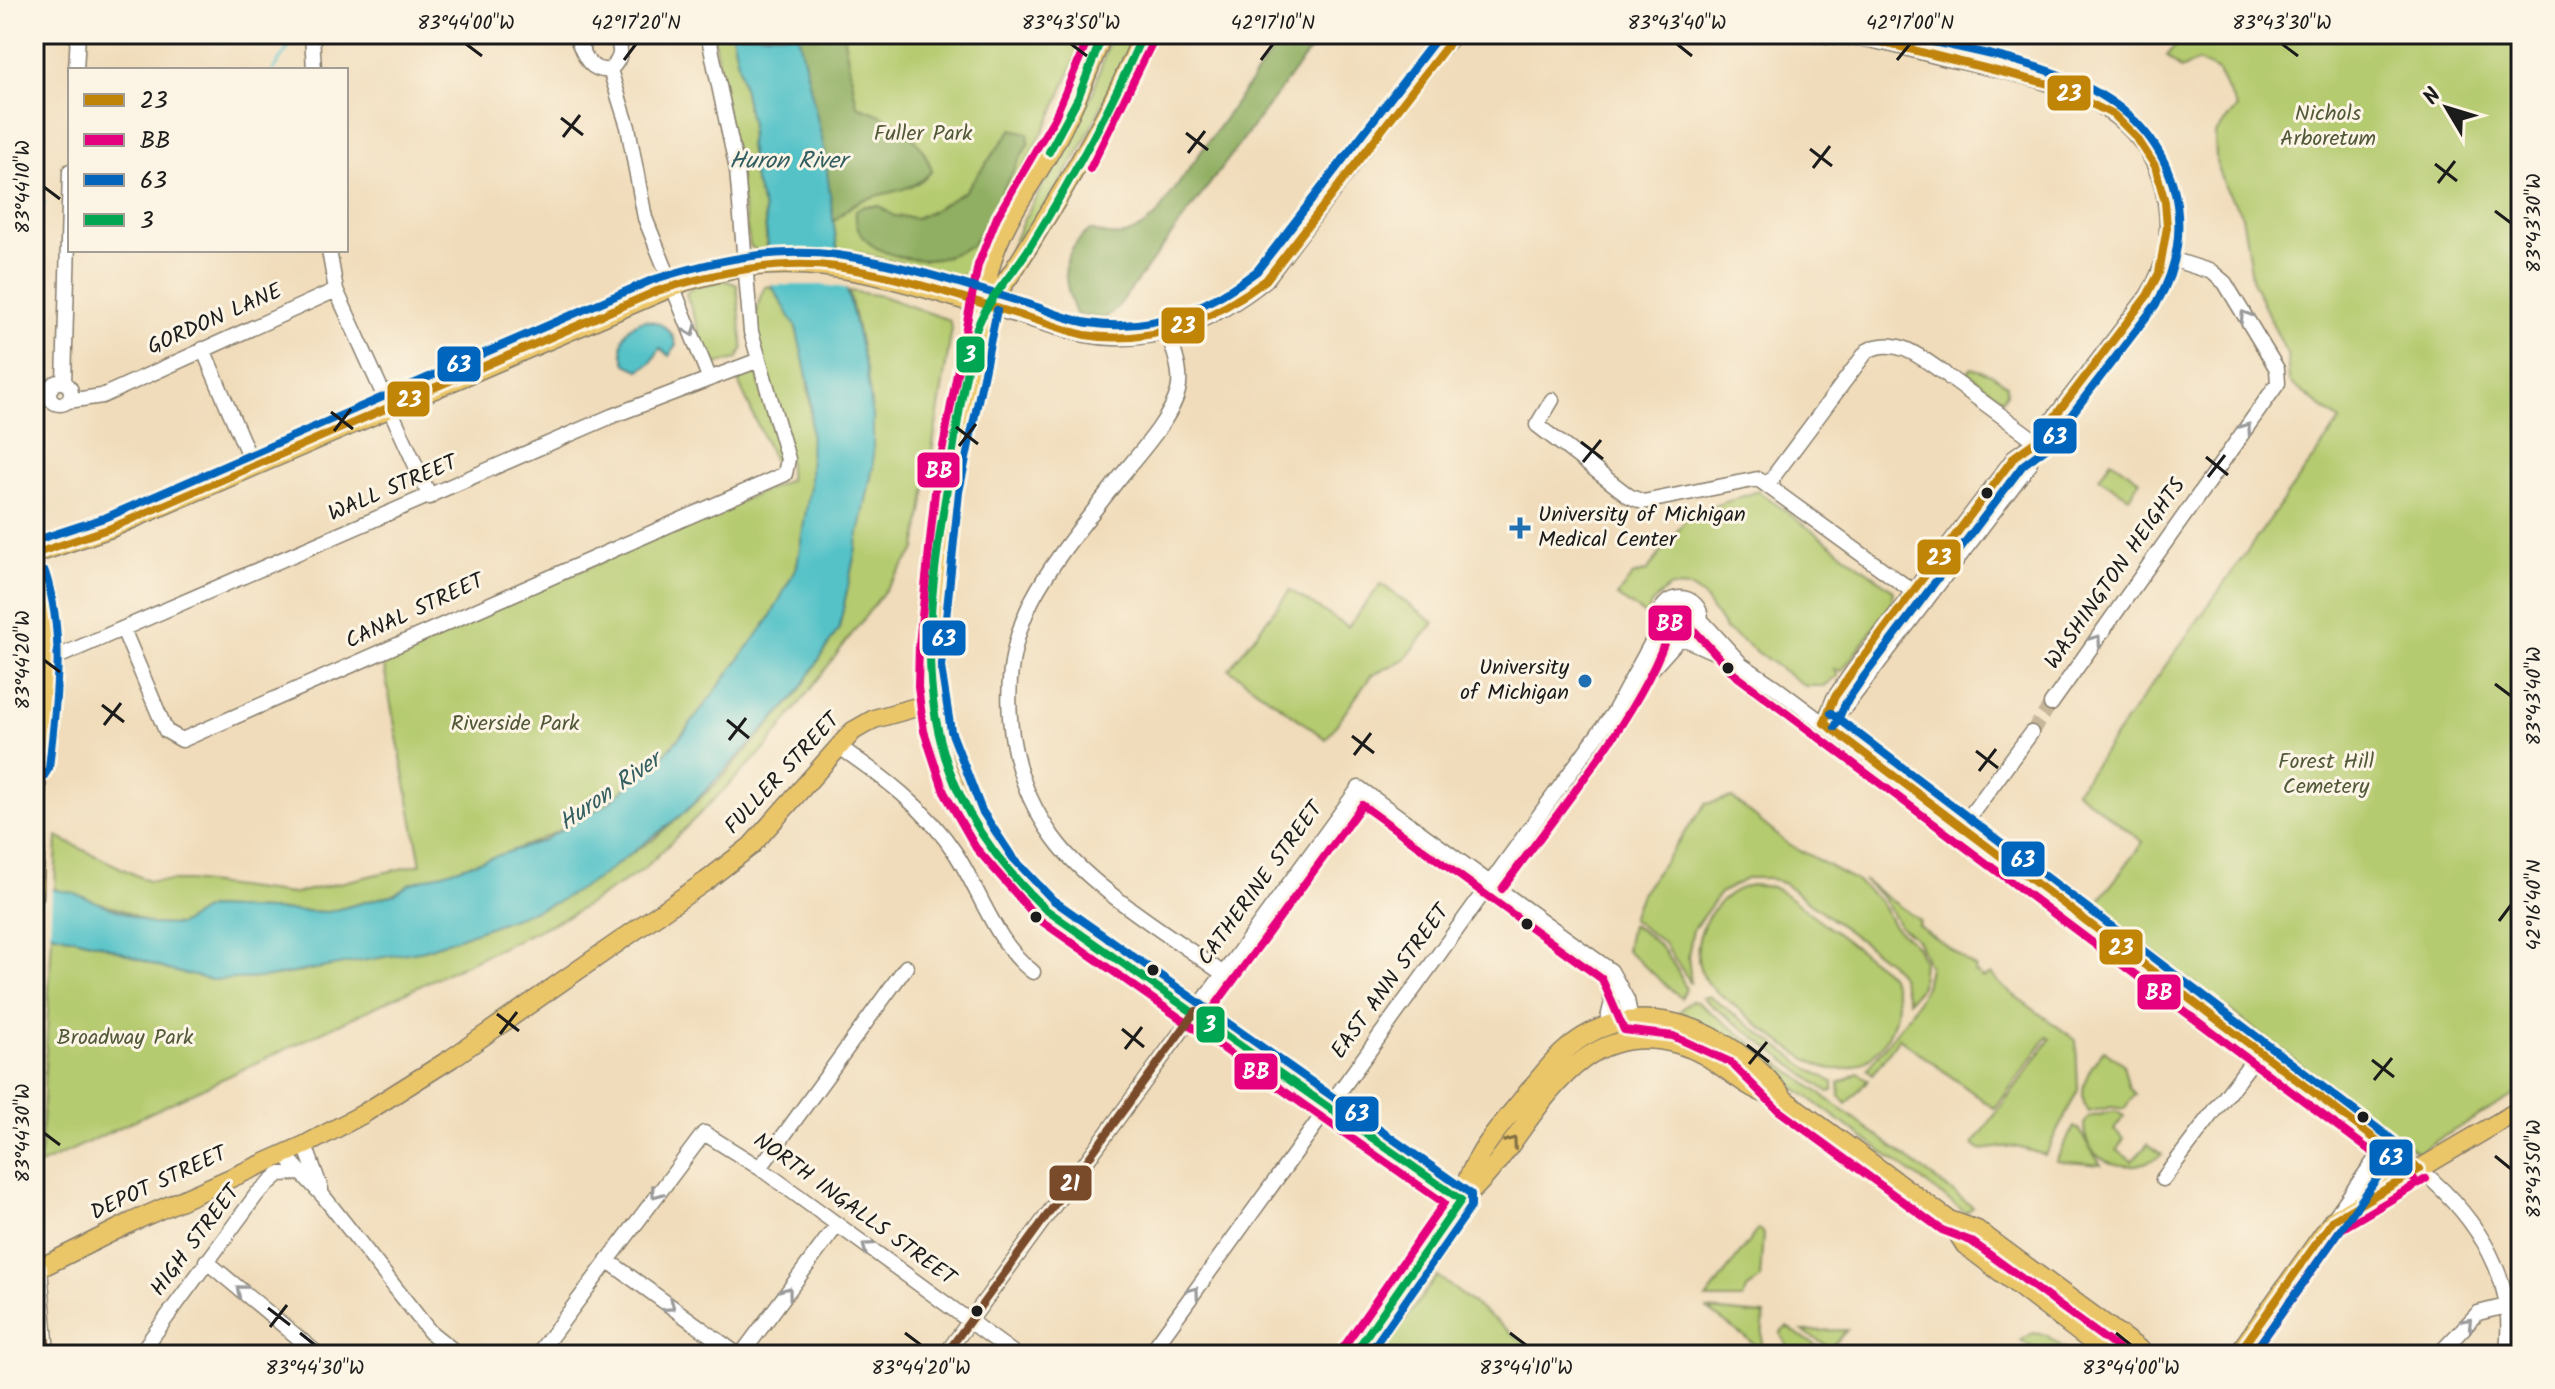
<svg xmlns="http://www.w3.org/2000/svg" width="2555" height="1389" viewBox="0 0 2555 1389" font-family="Kalam,sans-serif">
<rect width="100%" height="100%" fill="#fcf5e5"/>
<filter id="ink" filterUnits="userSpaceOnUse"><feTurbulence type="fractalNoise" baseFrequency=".0125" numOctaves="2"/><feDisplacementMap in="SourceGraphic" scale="16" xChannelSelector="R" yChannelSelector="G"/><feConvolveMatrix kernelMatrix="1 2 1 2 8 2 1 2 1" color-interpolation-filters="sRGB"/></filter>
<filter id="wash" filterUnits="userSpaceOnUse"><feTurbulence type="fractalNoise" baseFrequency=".006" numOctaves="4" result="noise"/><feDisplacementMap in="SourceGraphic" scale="32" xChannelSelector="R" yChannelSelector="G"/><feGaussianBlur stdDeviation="1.8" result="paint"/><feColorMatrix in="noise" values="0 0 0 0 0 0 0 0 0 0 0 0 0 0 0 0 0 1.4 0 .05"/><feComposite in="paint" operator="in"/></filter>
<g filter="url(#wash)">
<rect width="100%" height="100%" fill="#f0dcba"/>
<!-- green -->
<path fill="#b5cb70" stroke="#687446" stroke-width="2" d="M713,34h19l19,91 -2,18 4,33 11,33 3,40 -4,1v5l-13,-9z
M798,34h288l-33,79 -86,161 -8,3 -122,-29 -13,-100z
M1111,34h25l-57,119 -79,122 24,-56 68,-124z
M2185,34h336v1057l-104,61 -323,-244 49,-66 -67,-51 264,-370 -51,-39 -2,-28 -34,-71 -11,-68 -16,-26 -10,-27 -1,-28 22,-26 -20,-38 -19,-9 -18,8 -13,-13z
M725,280l12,5 6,64 -6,10 -21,5 -9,-11 -21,-59 6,-7z
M772,286c8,14 20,27 24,42 20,61 23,179 0,239 -19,49 -54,91 -86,132 -30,39 -63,80 -106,107 -60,37 -127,59 -195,78l-14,10 -67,18 -120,-4 -29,17 -28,-1 -31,-15 -65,-20 2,-52 91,44h41l103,13 129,-30 -39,-207 407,-177c4,-57 -55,-140 -24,-193z
M849,291l33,5 67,24 3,8 -36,221 -150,199 -123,122 -71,44 -532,251 12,-232 48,11 68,26 95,8 39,-6 47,-12 76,-10 132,-48 97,-63 64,-57 78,-86 43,-68 34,-161v-50l-7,-47z
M1971,368l20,6 16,11v8l-4,6 -36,-27z
M751,371l6,3 21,74v22l-42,-93z
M2111,460l29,20 -11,17 -30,-19z
M1758,491l135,99 -1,13 -50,68 -8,-2 4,7 -14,10h-19l-80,-57 -23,-34 -11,-7 -22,-1 -18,17 -4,12 -30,-20 15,-20 15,-5 43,-57z
M1381,584l53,39 -29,36 -34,17 -45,63 -97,-70 61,-79 58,37z
M1732,798l56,46 67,36 25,21 13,24 23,21 7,14 -2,26 -13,15 -7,-24 -12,-15 -104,-78 -17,-6h-20l-28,15 -27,37 -5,26 3,27 -27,-40 -33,-24 10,-25 65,-90z
M1863,880l57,41 -2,4 58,43 -2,4 9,6 8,-4 13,14 72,52 2,50 -33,65 -32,-9 -33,4 -7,-5 77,-106 -3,-2 -52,72 -96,-71 -26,36 -6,-5 43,-55 15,-27 4,-20 -11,-26 -19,-16 -16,-27z
M1751,885l21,2 13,7 99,75c35,37 -7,111 -57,99 -28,-7 -86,-58 -111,-77 -40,-32 -9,-97 35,-106z
M1631,925c26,12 45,38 55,64l-5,9 -55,-48z
M1709,996l99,72 25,14v9l-5,1 -126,-94z
M1691,1001l6,1 276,205 -7,6 -239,-175 -29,-16 -22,-7z
M2104,1050l19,14 6,24 6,6 -11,15 -12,-2 -24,5c-13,-21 2,-46 16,-62z
M1858,1073l10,7 -21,24 -7,-8 -1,-13z
M2115,1111l9,5 -10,14 10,8 -7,12 15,11 16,-17 14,11c-30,20 -78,12 -78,-31l5,-7z
M2074,1126l4,3 23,36 -45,-4z
M1758,1229l5,4 -3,47 -12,8 -5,11h-37z
M1974,1237l163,118h-9l-79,-54 -78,-61z
M1437,1276l97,74 -3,5h-152z
M1708,1310l56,5 -3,34z
M1787,1327l37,24 -8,4h-24l-12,-22z
M1847,1330l-17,18 -27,-17z
M2033,1333l13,2 27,20h-30l-22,-15z"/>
<!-- forest -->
<path fill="#90af62" stroke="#56663f" stroke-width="2" d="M798,34h45l14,72c35,11 64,29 75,65 -23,24 -44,18 -74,31 -9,4 -17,13 -25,20l-9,-74z
M1284,34h38l-206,275 -12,10 -28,-5c-14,-35 -18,-59 14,-84 31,11 42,6 66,-14z
M1012,129l16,4 1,9 -56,103c-15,7 -32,15 -49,15 -29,-1 -72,-13 -68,-49l8,-5h15l15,10 22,2 14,-6 35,-21z"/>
<!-- water -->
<path fill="#54c2c8" stroke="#386f72" stroke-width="2" d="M732,34h66l26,114 13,100 29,122 7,47v50l-34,161 -43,68 -111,116 -85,65 -43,25 -132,48 -162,28 -52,2 -43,-10 -68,-26 -66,-15v-43l40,7 77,31 28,1 29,-17 120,4 67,-18 14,-10 133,-43 65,-37 54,-46 25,-28 84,-112 27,-52 13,-80 1,-92 -15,-67 -24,-41 -8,-77 -11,-33 -4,-33 2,-18z
M644,320c16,2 28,8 32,25l-7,11 -9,-8 -9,15 -12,7 -13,-6c-8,-20 -4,-37 18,-44z"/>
<!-- pier -->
<path fill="#f0dcba" d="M803,249l39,4 10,36 -29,-4h-52l-8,-35z
M34,882l18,2 -2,53 -16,-4z"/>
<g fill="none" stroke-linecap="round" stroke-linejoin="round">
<!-- stream -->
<path stroke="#54c2c8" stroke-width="3" d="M273,70l22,-32
M34,202l11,2"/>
</g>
</g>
<g filter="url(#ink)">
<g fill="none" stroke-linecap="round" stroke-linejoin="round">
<!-- minor-tunnel -->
<path stroke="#c6b69a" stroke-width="14" stroke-dasharray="14 7" stroke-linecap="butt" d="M2031,733l20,-29"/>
<!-- minor casing -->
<g stroke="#867c6b" stroke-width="17">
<path id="minor" d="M312,34l2,36
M575,34c9,19 12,38 35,36 13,-13 12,-20 5,-36
M1814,34c15,3 28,3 43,4 31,4 64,15 95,22 87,19 197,36 213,142 5,34 1,64 -18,94l-111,145 -21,15 -162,215 -19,27 -10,25
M76,70l2,-36
M610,70l18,57 17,91 64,159
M329,250l7,40 94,207
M985,307c34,7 66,21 100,28 65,13 131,-14 181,-55l165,-218 25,-28
M1168,332c5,18 15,40 10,59 -7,29 -43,67 -61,90 -29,38 -63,77 -85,119 -37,75 -28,169 21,237 36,51 119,99 170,137
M203,349l51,119
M1950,378l86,63
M49 393a11 11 0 1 1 22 0a11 11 0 1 1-22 0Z
M64,383l6,-212
M34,392l17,-4
M1552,400l-15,25 92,71 14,6 115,-23 168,122
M68,401l34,-5 234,-106
M1767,485l100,-134c29,-16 55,7 78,23
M1659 619a21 21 0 1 1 42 0a21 21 0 1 1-42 0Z
M1701,620l40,44
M123,629l43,102 16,9 603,-266 3,-15 -37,-127 -14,-162 -29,-136
M1685,639l56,25 34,23 612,461c11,9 25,15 36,24 54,46 96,109 83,183
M46,662l566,-246 147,-56
M1635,688l43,-48
M2051,704l227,-321 -1,-14 -52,-86 -13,-11 -47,-15
M1824,723l21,-16 184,-242 7,-24
M838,746c44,30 88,62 118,108 25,39 40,90 77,118
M1961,828l70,-95
M1604,972l8,30 -6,24
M305,1145l16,44
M284,1154l40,43 106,135 29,23
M760,1168l146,-201
M2163,1179l97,-128
M2334,1218l50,-71
M607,1260l131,95
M206,1261l113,94
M40,1268l7,87
M139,1355l118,-161 22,-20 21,-1
M537,1355l167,-222 56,35 256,187
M741,1355l96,-130
M945,1355l414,-567 252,183 16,29 4,20
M1149,1355l465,-643 46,-85
M2438,1355l40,-42 28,-7"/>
</g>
<!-- major casing -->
<g stroke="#867c6b" stroke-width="21">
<path id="major" d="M1103,34c-16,40 -31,79 -52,116 -21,37 -51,76 -61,118 -4,14 -3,29 -6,43 -23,92 -41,185 -49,280 -3,36 -7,73 -4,109 8,79 56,157 114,209l416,291
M985,307c23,-25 38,-52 56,-81 38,-62 75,-124 102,-192
M34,554l77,-26 575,-247c20,-5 41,-11 61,-14 84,-10 160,15 238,40
M34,576l13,42 -10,148 -3,131
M1461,1200c10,-41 33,-66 59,-98 20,-24 37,-49 63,-65 71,-44 159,2 202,63l164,120 28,10 170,125
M1949,1220l16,25 144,110
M34,1271l98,-49 173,-77 58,-31 89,-56 254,-177 45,-35 102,-115 21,-12 57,-16
M1353,1355l108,-155c71,-56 100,-188 217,-156 43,12 60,46 107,56
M2237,1355l96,-135 188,-111"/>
</g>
<!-- minor -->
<use href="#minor" stroke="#fff" stroke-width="14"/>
<!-- major -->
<use href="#major" stroke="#ebc669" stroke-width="18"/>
<!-- bus-1 casing -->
<g stroke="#fcf5e5" stroke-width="14">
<path id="bus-1" d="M1814,34l67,8 172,43 61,30 23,23 18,28 10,36 2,25 -8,46 -12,23 -111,145 -21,15 -162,215 -19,27 -10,25
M34,554l77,-26 546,-237c58,-18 119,-32 180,-24 64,9 127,31 189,50 20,5 39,14 59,18 67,11 128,-15 181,-55l190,-246
M1824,723l563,425 33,21
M2237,1355l96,-135 87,-51"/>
</g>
<!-- bus-2 casing -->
<g stroke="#fcf5e5" stroke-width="14">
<path id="bus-2" d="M1090,34l-35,83 -58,100 -19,48 -42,218 -17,162 -1,42 6,44 20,61 32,56 61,70 407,285 -101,145
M1090,169l64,-130
M1502,889c53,-75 151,-187 171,-274l6,-5 6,2 6,15 43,47 646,484 34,21
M1206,1018l156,-213 240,174 22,51 49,6 57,26 48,48 164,120 29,11 156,114
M2252,1355l89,-126 85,-50"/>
</g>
<!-- bus-3 casing -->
<g stroke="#fcf5e5" stroke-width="14">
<path id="bus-3" d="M997,310l-38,182 -18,175 10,64 31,80 31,47 40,42 418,294v13l-103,148
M34,541l73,-24 545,-237c60,-19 122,-33 185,-25 66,9 131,31 194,50 19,6 38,15 58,18 63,10 119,-14 168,-52l183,-237
M1831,713l563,428v13l-142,201
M1835,727l10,-23 18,-26 160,-213 23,-17 111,-145c21,-36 27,-77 16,-118 -34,-116 -175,-126 -275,-151
M34,778l10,-2 5,-8c7,-66 17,-131 -4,-196"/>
</g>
<!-- bus-4 casing -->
<g stroke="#fcf5e5" stroke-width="14">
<path id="bus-4" d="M1143,34c-32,74 -70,143 -112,211 -18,30 -45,55 -56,88 -13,53 -20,107 -29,161 -28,169 -33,288 99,415l416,291
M1049,152l29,-54 25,-64
M1353,1355l108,-155"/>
</g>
<!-- bus-5 casing -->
<g stroke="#fcf5e5" stroke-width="14">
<path id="bus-5" d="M34,1271l6,-3 7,87
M945,1355l251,-344"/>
</g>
<!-- bus-1 -->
<use href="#bus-1" stroke="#c08407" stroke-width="8"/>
<!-- bus-2 -->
<use href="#bus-2" stroke="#e5007d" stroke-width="8"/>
<!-- bus-3 -->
<use href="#bus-3" stroke="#0065bd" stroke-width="8"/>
<!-- bus-4 -->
<use href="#bus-4" stroke="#00a651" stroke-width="8"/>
<!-- bus-5 -->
<use href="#bus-5" stroke="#7a4b2a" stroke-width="8"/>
</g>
<!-- one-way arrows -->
<defs><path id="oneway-chevron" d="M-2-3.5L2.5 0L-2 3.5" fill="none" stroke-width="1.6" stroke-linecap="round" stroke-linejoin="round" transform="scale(2)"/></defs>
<g stroke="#999">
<use href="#oneway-chevron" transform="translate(2245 316) rotate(-122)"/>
<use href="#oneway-chevron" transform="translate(691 331) rotate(68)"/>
<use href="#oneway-chevron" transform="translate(2246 428) rotate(-54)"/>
<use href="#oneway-chevron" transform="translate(2096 640) rotate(-55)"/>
<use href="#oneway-chevron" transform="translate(656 1193) rotate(126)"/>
<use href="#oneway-chevron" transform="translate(867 1247) rotate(-144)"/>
<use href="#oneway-chevron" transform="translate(241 1290) rotate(-140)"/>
<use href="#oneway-chevron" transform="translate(787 1292) rotate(-53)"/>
<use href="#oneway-chevron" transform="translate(1194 1292) rotate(-54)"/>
<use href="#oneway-chevron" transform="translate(670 1306) rotate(36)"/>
<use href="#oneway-chevron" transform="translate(2468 1323) rotate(-47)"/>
</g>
<use stroke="#847142" href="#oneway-chevron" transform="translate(1512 1142) rotate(-54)"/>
</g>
<!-- ticks -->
<path fill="none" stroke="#1c1c1c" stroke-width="3" d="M466,44l16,12M1071,44l16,12M1677,44l15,12M2282,44l16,12M624,60l12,-16M1261,60l12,-16M1897,60l13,-16M561,118l22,17M1186,133l22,17M563,137l17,-22M1810,149l22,17M1188,153l17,-22M2435,164l22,17M1813,168l17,-22M2438,183l17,-22M44,187l16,12M2495,211l16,12M331,412l22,17M956,427l22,17M334,431l17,-22M1581,442l22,17M959,446l17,-22M2206,457l22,18M1583,462l18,-22M2208,477l17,-22M44,660l16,12M2495,684l16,12M102,705l22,17M727,720l22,18M104,725l17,-22M1352,736l22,17M729,740l17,-22M1976,751l22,17M1354,755l17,-22M1979,771l17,-22M2499,921l12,-16M497,1014l22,17M1122,1029l22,18M500,1034l17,-22M1747,1045l22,17M1125,1049l17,-22M2372,1060l22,17M1749,1064l18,-22M2374,1080l18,-22M44,1133l16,12M2495,1156l16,13M268,1308l22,17M270,1327l17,-22M300,1333l15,12M905,1333l16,12M1510,1333l16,12M2116,1333l15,12"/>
<!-- markers -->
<g fill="#1c1c1c" stroke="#fcf5e5" stroke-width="3">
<circle cx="1987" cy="493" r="7"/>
<circle cx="1728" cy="668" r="7"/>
<circle cx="1036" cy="917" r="7"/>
<circle cx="1527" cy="924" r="7"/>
<circle cx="1153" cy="970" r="7"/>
<circle cx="2363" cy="1117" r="7"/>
<circle cx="977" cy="1311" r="7"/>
</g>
<g fill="#1f6fb2" stroke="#fcf5e5" stroke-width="3">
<path d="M1516 516h8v8h8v8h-8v8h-8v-8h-8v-8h8z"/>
<circle cx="1585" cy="681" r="8"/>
</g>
<g text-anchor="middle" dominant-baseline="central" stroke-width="6" stroke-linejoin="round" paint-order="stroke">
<!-- park labels -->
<g font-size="22" fill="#525939" stroke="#fcf5e5">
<text x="2328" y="114">Nichols<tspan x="2328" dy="25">Arboretum</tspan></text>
<text x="923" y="134">Fuller Park</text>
<text x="515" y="724">Riverside Park</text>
<text x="2326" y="762">Forest Hill<tspan x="2326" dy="25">Cemetery</tspan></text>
<text x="125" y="1038">Broadway Park</text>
</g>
<!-- street labels -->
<g font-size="22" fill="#1c1c1c" stroke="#fcf5e5">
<text transform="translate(215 320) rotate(-24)">GORDON LANE</text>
<text transform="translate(393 489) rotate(-23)">WALL STREET</text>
<text transform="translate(2116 574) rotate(-55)">WASHINGTON HEIGHTS</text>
<text transform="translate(415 612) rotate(-25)">CANAL STREET</text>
<text transform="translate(783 774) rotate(-47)">FULLER STREET</text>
<text transform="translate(1261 884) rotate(-54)">CATHERINE STREET</text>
<text transform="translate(1391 982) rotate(-54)">EAST ANN STREET</text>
<text transform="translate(159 1184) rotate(-25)">DEPOT STREET</text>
<text transform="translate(854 1210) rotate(36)">NORTH INGALLS STREET</text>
<text transform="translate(196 1241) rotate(-53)">HIGH STREET</text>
</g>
<!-- poi labels -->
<g font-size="22" fill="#1c1c1c" stroke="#fcf5e5" text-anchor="start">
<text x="1538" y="515">University of Michigan<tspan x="1538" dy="25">Medical Center</tspan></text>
<text x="1569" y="668" text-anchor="end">University<tspan x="1569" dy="25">of Michigan</tspan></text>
</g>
<!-- water labels -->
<g font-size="24" font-style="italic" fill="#325e61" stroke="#fcf5e5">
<text x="788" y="161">Huron River</text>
<text transform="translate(610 792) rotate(-35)">Huron River</text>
</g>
</g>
<g stroke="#fcf5e5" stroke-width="3">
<rect x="2046" y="74" width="46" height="38" rx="8" fill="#c08407"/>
<rect x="1160" y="306" width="46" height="39" rx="8" fill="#c08407"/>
<rect x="955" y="335" width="31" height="39" rx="8" fill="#00a651"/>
<rect x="436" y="345" width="46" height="38" rx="8" fill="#0065bd"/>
<rect x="386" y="380" width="45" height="38" rx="8" fill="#c08407"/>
<rect x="2032" y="417" width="46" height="38" rx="8" fill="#0065bd"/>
<rect x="916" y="451" width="45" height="38" rx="8" fill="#e5007d"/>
<rect x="1916" y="538" width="46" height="38" rx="8" fill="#c08407"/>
<rect x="1647" y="604" width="46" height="38" rx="8" fill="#e5007d"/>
<rect x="921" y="619" width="46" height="38" rx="8" fill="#0065bd"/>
<rect x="2000" y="840" width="46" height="38" rx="8" fill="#0065bd"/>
<rect x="2098" y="928" width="46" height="38" rx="8" fill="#c08407"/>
<rect x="2136" y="973" width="46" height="38" rx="8" fill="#e5007d"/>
<rect x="1195" y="1005" width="31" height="39" rx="8" fill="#00a651"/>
<rect x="1233" y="1052" width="46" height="39" rx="8" fill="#e5007d"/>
<rect x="1334" y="1095" width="46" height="38" rx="8" fill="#0065bd"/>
<rect x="2368" y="1138" width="46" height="39" rx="8" fill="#0065bd"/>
<rect x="1048" y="1164" width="45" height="38" rx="8" fill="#7a4b2a"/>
</g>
<g font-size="22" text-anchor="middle" font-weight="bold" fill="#fff">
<text x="2069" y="101">23</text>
<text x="1183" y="333">23</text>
<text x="970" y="362">3</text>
<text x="459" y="372">63</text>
<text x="409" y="407">23</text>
<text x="2055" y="444">63</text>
<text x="939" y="478">BB</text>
<text x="1939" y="565">23</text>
<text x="1670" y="631">BB</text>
<text x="944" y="646">63</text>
<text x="2023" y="867">63</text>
<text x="2121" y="955">23</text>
<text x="2159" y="1000">BB</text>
<text x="1210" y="1032">3</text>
<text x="1256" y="1079">BB</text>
<text x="1357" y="1121">63</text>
<text x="2391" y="1165">63</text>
<text x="1070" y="1191">21</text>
</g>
<!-- margin -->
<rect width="2555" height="1389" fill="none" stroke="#fcf5e5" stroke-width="88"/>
<!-- legend -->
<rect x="68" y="68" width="280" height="184" fill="#fcf5e5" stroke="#a29e95" stroke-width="2"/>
<rect x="84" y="94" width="40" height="12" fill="#c08407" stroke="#a29e95" stroke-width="2"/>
<text x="140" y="108" font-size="24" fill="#1c1c1c">23</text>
<rect x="84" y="134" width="40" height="12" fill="#e5007d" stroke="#a29e95" stroke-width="2"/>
<text x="140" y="148" font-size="24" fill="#1c1c1c">BB</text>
<rect x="84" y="174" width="40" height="12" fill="#0065bd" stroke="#a29e95" stroke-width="2"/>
<text x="140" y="188" font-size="24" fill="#1c1c1c">63</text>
<rect x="84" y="214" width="40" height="12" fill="#00a651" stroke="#a29e95" stroke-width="2"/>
<text x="140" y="228" font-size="24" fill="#1c1c1c">3</text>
<!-- north arrow -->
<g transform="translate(2447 108) rotate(308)" stroke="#fcf5e5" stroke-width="6" paint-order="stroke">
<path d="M0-6L14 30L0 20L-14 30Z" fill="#1c1c1c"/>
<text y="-12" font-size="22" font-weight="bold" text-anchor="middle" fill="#1c1c1c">N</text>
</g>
<rect x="44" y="44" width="2467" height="1301" fill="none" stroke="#1c1c1c" stroke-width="3"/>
<g font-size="20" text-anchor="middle" fill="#1c1c1c">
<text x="466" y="29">83°44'00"W</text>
<text x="636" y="29">42°17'20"N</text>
<text x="1071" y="29">83°43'50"W</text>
<text x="1273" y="29">42°17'10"N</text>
<text x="1677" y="29">83°43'40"W</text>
<text x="1910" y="29">42°17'00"N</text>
<text x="2282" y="29">83°43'30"W</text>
<text transform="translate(22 187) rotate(-90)" y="7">83°44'10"W</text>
<text transform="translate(2533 223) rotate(-90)" y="7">83°43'30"W</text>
<text transform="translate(22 660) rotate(-90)" y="7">83°44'20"W</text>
<text transform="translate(2533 696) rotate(-90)" y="7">83°43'40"W</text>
<text transform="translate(2533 905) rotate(-90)" y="7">42°16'40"N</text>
<text transform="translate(22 1133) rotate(-90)" y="7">83°44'30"W</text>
<text transform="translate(2533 1169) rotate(-90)" y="7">83°43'50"W</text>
<text x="315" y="1374">83°44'30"W</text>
<text x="921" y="1374">83°44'20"W</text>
<text x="1526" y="1374">83°44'10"W</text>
<text x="2131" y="1374">83°44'00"W</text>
</g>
</svg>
